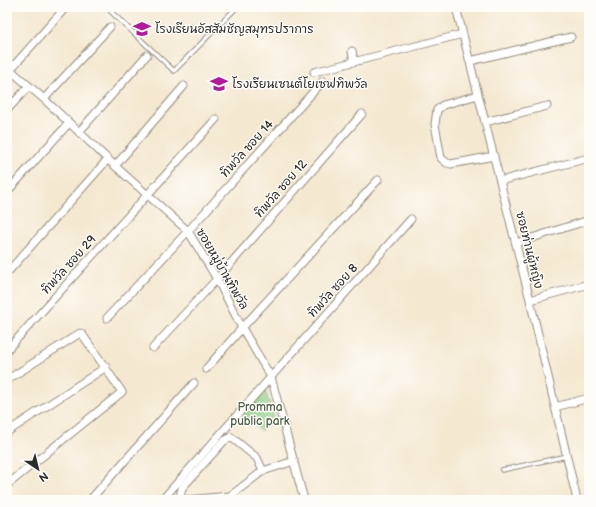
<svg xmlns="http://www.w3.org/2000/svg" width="596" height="507" viewBox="0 0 596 507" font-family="'Balsamiq Sans','Playpen Sans Thai',sans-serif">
<rect width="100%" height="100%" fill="#fdfcf7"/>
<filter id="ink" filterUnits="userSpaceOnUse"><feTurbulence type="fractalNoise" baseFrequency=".025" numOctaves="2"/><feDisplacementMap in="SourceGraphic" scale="8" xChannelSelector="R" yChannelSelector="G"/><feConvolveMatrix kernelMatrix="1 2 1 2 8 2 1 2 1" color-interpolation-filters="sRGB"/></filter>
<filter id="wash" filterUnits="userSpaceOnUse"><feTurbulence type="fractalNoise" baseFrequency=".012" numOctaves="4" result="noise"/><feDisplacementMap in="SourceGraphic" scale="16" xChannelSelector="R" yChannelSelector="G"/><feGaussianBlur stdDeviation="0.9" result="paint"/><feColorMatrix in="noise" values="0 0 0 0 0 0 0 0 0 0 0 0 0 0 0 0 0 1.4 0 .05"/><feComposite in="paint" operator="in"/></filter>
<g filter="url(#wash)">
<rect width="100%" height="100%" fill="#f4e8d0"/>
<!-- green -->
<path fill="#91d086" stroke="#5e7e58" d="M265,390l9,27 -13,14 -19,-16z"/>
</g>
<g filter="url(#ink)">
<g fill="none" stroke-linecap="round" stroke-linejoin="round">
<!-- service casing -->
<g stroke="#908a7e" stroke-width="5.5">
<path id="service" d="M106,7l68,64 63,-64
M502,470l65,-14"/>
</g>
<!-- minor casing -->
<g stroke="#908a7e" stroke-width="9">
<path id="minor" d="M456,7l74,293 47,200
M352,51l2,10
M470,61l101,-24
M7,67l37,32 71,67 73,65 29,48 25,49 29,49 33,123
M10,70l56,-63
M314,72l149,-38
M478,95l-35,10 -6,5 -2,14 6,34 6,5 4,1 43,-8
M44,99l66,-72
M7,110l22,-24
M485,122l62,-16
M79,132l68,-77
M115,166l69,-80
M500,181l89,-23
M7,192l62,-69
M516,243l73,-23
M7,273l101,-114
M530,300l59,-16
M107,318l81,-87 135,-150
M153,348l64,-69 145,-165
M7,350l209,-231
M206,369l36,-41 136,-148
M7,380l73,-47 2,1 40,58 -115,93
M555,407l34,-9
M7,432l99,-65
M90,500l104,-117
M162,500l249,-281
M180,500l1,-8 1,-4 42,-47 7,-4 26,21 6,13
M187,500l43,-4 33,-25 31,-10"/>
</g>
<!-- service -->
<use href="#service" stroke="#fff" stroke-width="3.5"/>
<!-- minor -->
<use href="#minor" stroke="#fff" stroke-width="7"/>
</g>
</g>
<!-- icons -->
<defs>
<g id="school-bare" transform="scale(1.38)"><path d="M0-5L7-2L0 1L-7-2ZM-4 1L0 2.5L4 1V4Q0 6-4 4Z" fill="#b5179e" stroke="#fdfcf7" stroke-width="2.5" paint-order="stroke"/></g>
</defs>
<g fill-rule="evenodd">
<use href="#school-bare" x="142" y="29"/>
<use href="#school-bare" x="219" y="84"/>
</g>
<g text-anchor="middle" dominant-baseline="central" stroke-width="3" stroke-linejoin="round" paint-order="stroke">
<!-- poi labels -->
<g font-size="12" fill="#2b2b2b" stroke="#fdfcf7" text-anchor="start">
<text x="155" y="29">โรงเรียนอัสสัมชัญสมุทรปราการ</text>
<text x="232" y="84">โรงเรียนเซนต์โยเซฟทิพวัล</text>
</g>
<!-- street labels -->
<g font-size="12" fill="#2b2b2b" stroke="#fdfcf7">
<text transform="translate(247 149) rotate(-48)">ทิพวัล ซอย 14</text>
<text transform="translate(281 189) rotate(-49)">ทิพวัล ซอย 12</text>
<text transform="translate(529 250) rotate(76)">ซอยท่านผู้หญิง</text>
<text transform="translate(69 265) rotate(-48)">ทิพวัล ซอย 29</text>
<text transform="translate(222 269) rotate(60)">ซอยหมู่บ้านทิพวัล</text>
<text transform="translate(333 291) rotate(-48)">ทิพวัล ซอย 8</text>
</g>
<!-- park labels -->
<g font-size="12" fill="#4a5d46" stroke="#fdfcf7">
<text x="260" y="407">Promma<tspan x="260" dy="14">public park</tspan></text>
</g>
</g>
<!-- margin -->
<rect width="596" height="507" fill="none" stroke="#fdfcf7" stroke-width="24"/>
<!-- north arrow -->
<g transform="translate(38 469) rotate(145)" stroke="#fdfcf7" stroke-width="3" paint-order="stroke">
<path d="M0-3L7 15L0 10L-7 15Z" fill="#2b2b2b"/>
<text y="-6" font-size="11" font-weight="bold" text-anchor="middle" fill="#2b2b2b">N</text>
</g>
</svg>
